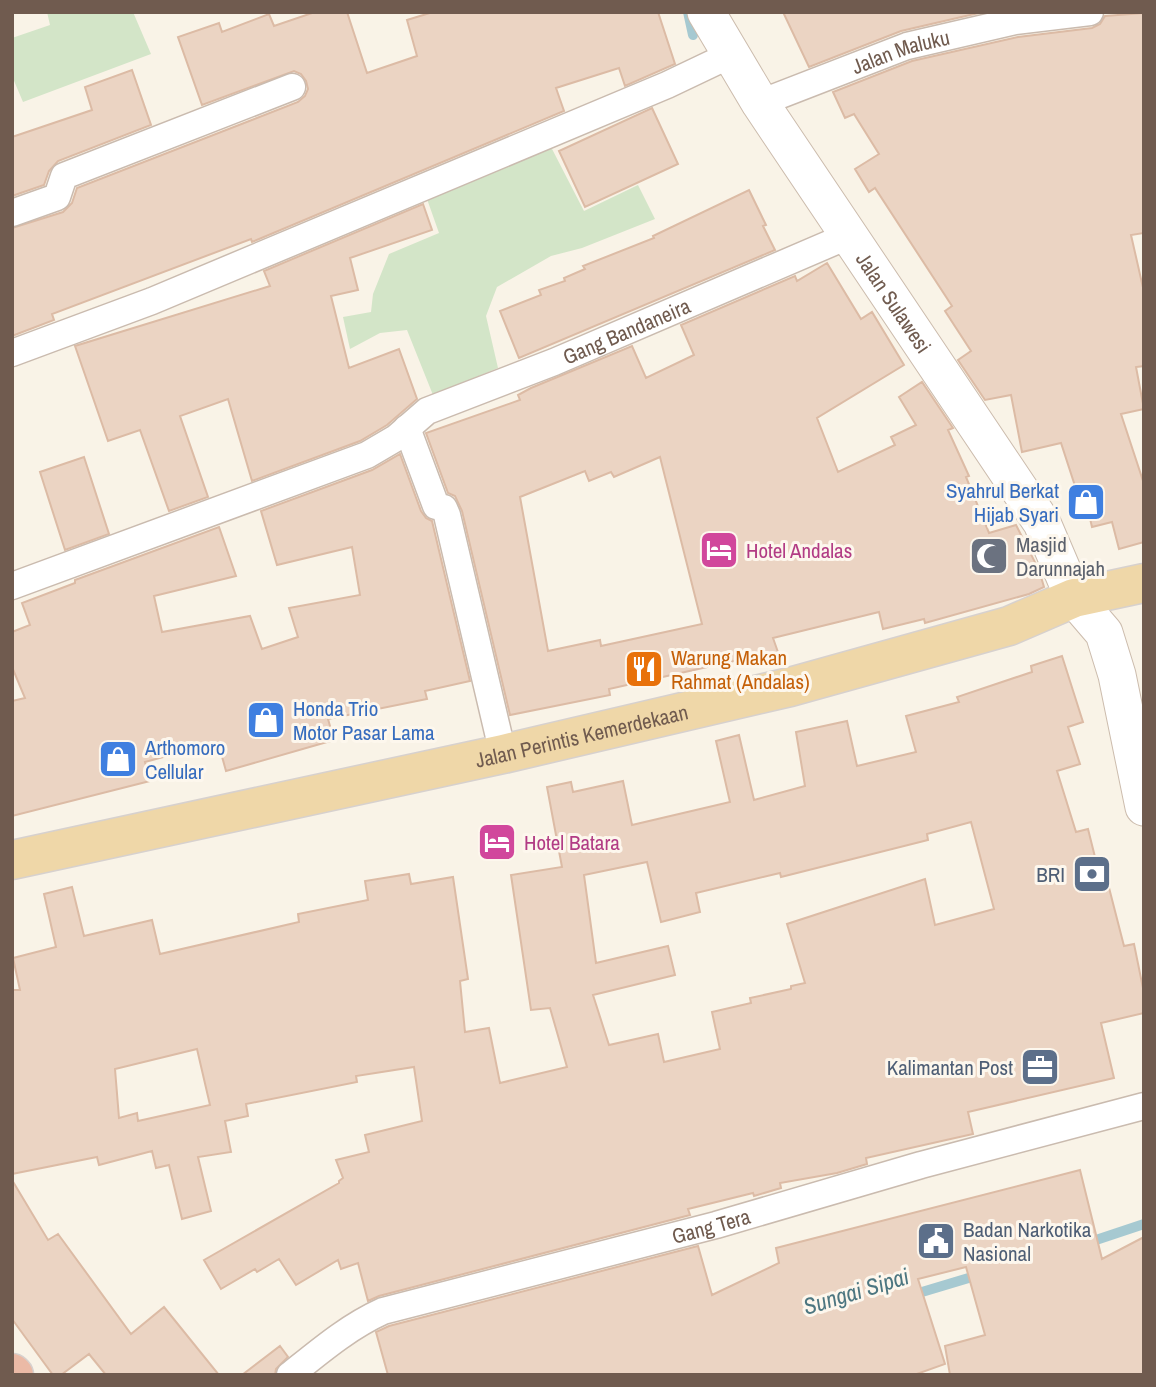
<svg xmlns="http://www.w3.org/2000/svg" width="1156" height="1387" viewBox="0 0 1156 1387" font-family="'Archivo Narrow',sans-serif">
<rect width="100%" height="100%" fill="#f9f3e7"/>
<!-- green -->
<path fill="#d3e5c8" d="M47,12h86l18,42 -128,48 -11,-26v-38l38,-13z
M551,147l33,64 54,-26 17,34 -73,29 -31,8 -54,31 -11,29 12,52 -65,27 -26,-65 -27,3 -30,16 -7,-32 28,-5 2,-18 16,-40 50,-21 -12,-34z"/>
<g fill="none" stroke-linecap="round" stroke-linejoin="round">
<!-- stream -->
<path stroke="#a6c9d1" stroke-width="10" d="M688,12l5,23
M1087,1243l57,-19
M912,1295l70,-21"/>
</g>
<!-- building -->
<path fill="#ebd4c3" stroke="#dcbba5" stroke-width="2" fill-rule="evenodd" d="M315,12h32l20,61 50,-17 -10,-36 26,-8h225l17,52 -50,22 -6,-18 -63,20 8,23 -312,131 -1,-3 -199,75 2,6 -42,16v-108l51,-16 9,-9 5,-15 221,-86 7,-6 3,-7 -2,-8 -5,-7 -7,-3 -92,34 -24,-68 41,-14 3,9 47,-18 5,12z
M783,12h200l-82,19 -92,36z
M1144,13v220l-13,2 13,57v74l-8,1 8,42 -23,5 23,70v58l-25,7 -7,-27 -20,5 -9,-38 -6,3 -16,-49 -39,9 -11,-57 -26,5 -27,-40 13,-9 -26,-40 7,-5 -77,-118 -6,4 -14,-23 24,-15 -25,-40 -9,4 -12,-26 79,-31 106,-24 74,-9 8,-4 5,-8z
M132,70l19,55 -93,36 -9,10 -5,14 -32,11v-59l80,-27 -7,-23z
M652,108l26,56 -93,43 -26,-56z
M749,190l17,35 -3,1 12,24 -256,108 -19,-47 41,-16 -2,-5 26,-9 -1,-3 21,-9 -2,-3 71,-28 -1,-2z
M423,204l9,26 -82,28 8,32 -27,6 18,72 50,-19 18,50 -30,26 -27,16 -108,40 -24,-82 -48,17 28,81 -39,14 -29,-81 -32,11 -33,-95 195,-60 -6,-15z
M827,263l34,56 11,-7 32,53 -87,53 21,54 57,-27 -4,-8 25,-12 -17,-28 23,-15 31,46 -5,2 21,46 -3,1 23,56 27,-8 23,45 5,17 -15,7 -104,29 -1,-4 -41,10 -4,-17 -106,26 6,17 -34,11 -2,-7 -134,30 1,6 -100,20 -48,-204 -7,-15 -7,-3 -22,-60 94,-33 -2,-5 13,-7 101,-42 14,32 48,-23 -13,-30 114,-49 2,5zM660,457l42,167 -101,22 -1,-6 -52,11 -28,-154 65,-26 4,10 22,-9 3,5z
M400,454l21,57 5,7 6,3 38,160 -45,10 2,8 -99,20 6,21 -108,31 -8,-29 -73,20 5,19 -138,35v-115l13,-3 -13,-31v-35l18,-7 -8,-22 53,-20v-3l144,-53 17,49 -82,20 8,36 88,-16 12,33 36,-12 -9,-29 71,-13 -8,-48 -75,18 -16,-54 111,-41z
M84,457l25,77 -44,16 -25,-78z
M1062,656l21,66 -15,5 12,37 -23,7 19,61 12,-3 13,52 6,-1 17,66 10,-2 10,49v20l-43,10 13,55 -146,34 5,22 -107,24 1,6 -30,9 -57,10 1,5 -27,8 -1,-3 -65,16 2,6 -311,81 -11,5 -10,-38 -17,6 -3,-9 -42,25 -17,-26 -22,13 -2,-3 -34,20 -17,-29 135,-77v-2l4,-3 -7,-18 33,-8 -4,-17 57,-14 -8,-54 -58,9 1,6 -111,22 2,12 -23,5 6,31 -33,5 13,54 -29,8 -13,-54 -13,3 -4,-17 -53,14 -2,-8 -85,17v-184h8l-7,-32 43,-11 -12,-53 28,-7 12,49 68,-16 8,34 139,-32 -1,-8 70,-14 -3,-19 44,-7 2,10 42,-7 15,102 -8,2 5,51 24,-4 11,55 67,-16 -17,-59 -19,2 -20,-135 51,-8 -15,-80 24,-5 2,10 50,-11 9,44 98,-23 -14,-61 23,-6 15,65 51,-14 -9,-54 51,-11 10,45 59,-14 -10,-36 53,-14 -2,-5 75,-25 -1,-6zM971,822l23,87 -59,16 -10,-46 -138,45 18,59 -14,3v3l-41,9 1,5 -39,9 8,37 -56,13 -6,-28 -49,11 -16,-50 82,-20 -7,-29 -72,17 -12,-88 63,-13 14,60 39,-10 -4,-19 84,-20 1,4 147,-37 -1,-6zM197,1049l13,56 -72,16 -1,-8 -18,5 -4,-49z
M1080,1170l22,89 42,-22v138h-194l-5,-29 40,-11 -19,-68 -48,12 27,85 -31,11h-526l-12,-43 13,-6 309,-80 14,49 67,-32 -3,-15z
M12,1180l36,60 10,-6 73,100 33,-27 55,68h-113l-17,-21 -28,21h-8l-41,-56z
M280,1346l8,11 -12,12 -1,6h-33z"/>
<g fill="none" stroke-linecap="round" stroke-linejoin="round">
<!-- street casing -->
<g stroke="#cabbaf" stroke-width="29">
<g id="street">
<path id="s1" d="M760,103l147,-57 108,-25 75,-9"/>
<path d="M12,213l45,-16 7,-21 228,-89"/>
<path d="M12,353l140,-52 515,-216 63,-30"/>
<path d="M407,428l29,78 8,2 3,7 56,239"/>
<path id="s2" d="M12,586l355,-131 29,-17 31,-27 127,-49 296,-127"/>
<path id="s3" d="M290,1375c30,-24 58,-48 93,-64l333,-86 205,-60 223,-59"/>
</g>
</g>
<!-- secondary casing -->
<g stroke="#ccbcad" stroke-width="39">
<g id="secondary">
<path id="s4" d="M706,12l54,91 282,420 32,75 30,35 13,42 27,132"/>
</g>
</g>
<!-- primary casing -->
<g stroke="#d7d1ce" stroke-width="41">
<g id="primary">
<path id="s5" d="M12,860l491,-106 287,-67 219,-61 65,-28 70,-15"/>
</g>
</g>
<!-- highway casing -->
<g stroke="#d7d1ce" stroke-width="41">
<path id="highway" d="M12,1373l2,2"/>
</g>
<!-- street -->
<use href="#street" stroke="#fff" stroke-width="26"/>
<!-- secondary -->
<use href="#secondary" stroke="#fff" stroke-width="37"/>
<!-- primary -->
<use href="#primary" stroke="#efd7a8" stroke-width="38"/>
<!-- highway -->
<use href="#highway" stroke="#ebbaa6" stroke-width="38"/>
</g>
<!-- icons -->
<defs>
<g id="shop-square" transform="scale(2.0125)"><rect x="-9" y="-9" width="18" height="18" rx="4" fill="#3f7fe0" stroke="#fdf7ed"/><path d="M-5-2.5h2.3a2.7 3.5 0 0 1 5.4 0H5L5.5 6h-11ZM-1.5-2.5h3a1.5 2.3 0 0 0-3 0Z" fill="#fff"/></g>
<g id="hotel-square" transform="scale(2.0125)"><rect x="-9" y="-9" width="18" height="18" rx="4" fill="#d1479c" stroke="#fdf7ed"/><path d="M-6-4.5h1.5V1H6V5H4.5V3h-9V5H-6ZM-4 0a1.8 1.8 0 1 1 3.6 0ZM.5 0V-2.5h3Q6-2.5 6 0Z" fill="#fff"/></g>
<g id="mosque-square" transform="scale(2.0125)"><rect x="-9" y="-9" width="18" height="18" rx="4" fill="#6b7280" stroke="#fdf7ed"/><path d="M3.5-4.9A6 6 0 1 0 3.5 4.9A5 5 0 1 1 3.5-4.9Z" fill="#fff"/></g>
<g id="restaurant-square" transform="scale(2.0125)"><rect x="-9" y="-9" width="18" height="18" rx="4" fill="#e8710a" stroke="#fdf7ed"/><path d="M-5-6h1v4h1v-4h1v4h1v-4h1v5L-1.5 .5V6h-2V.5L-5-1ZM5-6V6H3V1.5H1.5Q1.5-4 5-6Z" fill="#fff"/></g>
<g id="bank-square" transform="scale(2.0125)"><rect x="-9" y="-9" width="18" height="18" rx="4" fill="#5c6f8a" stroke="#fdf7ed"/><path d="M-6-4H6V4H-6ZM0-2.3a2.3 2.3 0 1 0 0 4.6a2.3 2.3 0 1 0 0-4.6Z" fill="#fff"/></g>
<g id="office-square" transform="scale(2.0125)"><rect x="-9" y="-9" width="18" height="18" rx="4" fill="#5c6f8a" stroke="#fdf7ed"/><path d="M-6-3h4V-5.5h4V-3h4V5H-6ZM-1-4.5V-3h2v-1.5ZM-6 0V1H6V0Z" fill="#fff"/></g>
<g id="civic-square" transform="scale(2.0125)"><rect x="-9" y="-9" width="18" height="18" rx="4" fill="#5c6f8a" stroke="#fdf7ed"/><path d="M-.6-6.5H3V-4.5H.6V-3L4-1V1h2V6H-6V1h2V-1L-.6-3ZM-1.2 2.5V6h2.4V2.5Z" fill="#fff"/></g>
</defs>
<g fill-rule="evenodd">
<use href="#shop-square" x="1086" y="502"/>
<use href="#hotel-square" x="719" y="550"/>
<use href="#mosque-square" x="989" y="556"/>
<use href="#restaurant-square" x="644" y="669"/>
<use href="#shop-square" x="266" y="720"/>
<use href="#shop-square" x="118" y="759"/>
<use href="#hotel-square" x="497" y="842"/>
<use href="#bank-square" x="1092" y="874"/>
<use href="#office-square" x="1040" y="1067"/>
<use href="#civic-square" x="936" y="1241"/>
</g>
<g text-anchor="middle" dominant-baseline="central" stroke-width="6" stroke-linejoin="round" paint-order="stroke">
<!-- street labels -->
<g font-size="21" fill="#705b4f" stroke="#fdf7ed">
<text stroke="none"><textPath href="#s1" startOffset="150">Jalan Maluku</textPath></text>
<text stroke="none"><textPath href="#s4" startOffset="346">Jalan Sulawesi</textPath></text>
<text stroke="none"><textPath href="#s2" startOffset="668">Gang Bandaneira</textPath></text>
<text stroke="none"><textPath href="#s5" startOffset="583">Jalan Perintis Kemerdekaan</textPath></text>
<text stroke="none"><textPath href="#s3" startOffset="452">Gang Tera</textPath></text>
</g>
<!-- shop labels -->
<g font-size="21" fill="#366cbe" stroke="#fdf7ed" text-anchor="start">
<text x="1059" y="490" text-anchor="end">Syahrul Berkat<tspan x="1059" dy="24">Hijab Syari</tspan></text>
<text x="293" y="708">Honda Trio<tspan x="293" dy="24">Motor Pasar Lama</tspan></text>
<text x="145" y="747">Arthomoro<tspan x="145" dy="24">Cellular</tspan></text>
</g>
<!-- worship labels -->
<g font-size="21" fill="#5b616d" stroke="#fdf7ed" text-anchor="start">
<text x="1016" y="544">Masjid<tspan x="1016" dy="24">Darunnajah</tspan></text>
</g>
<!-- hotel labels -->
<g font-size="21" fill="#b23c85" stroke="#fdf7ed" text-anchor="start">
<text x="746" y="550">Hotel Andalas</text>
<text x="524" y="842">Hotel Batara</text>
</g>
<!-- food labels -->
<g font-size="21" fill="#c56008" stroke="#fdf7ed" text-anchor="start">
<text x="671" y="657">Warung Makan<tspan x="671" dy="24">Rahmat (Andalas)</tspan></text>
</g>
<!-- service labels -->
<g font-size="21" fill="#4e5e75" stroke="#fdf7ed" text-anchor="end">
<text x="1065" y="874">BRI</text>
<text x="1013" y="1067">Kalimantan Post</text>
<text x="963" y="1229" text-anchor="start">Badan Narkotika<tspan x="963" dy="24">Nasional</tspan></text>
</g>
<!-- water labels -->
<g font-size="23" font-style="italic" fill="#4c7680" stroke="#fdf7ed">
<text transform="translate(856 1291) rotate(-17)">Sungai Sipai</text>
</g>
</g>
<!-- border -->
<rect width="1156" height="1387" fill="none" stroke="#705b4f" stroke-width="28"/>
</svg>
